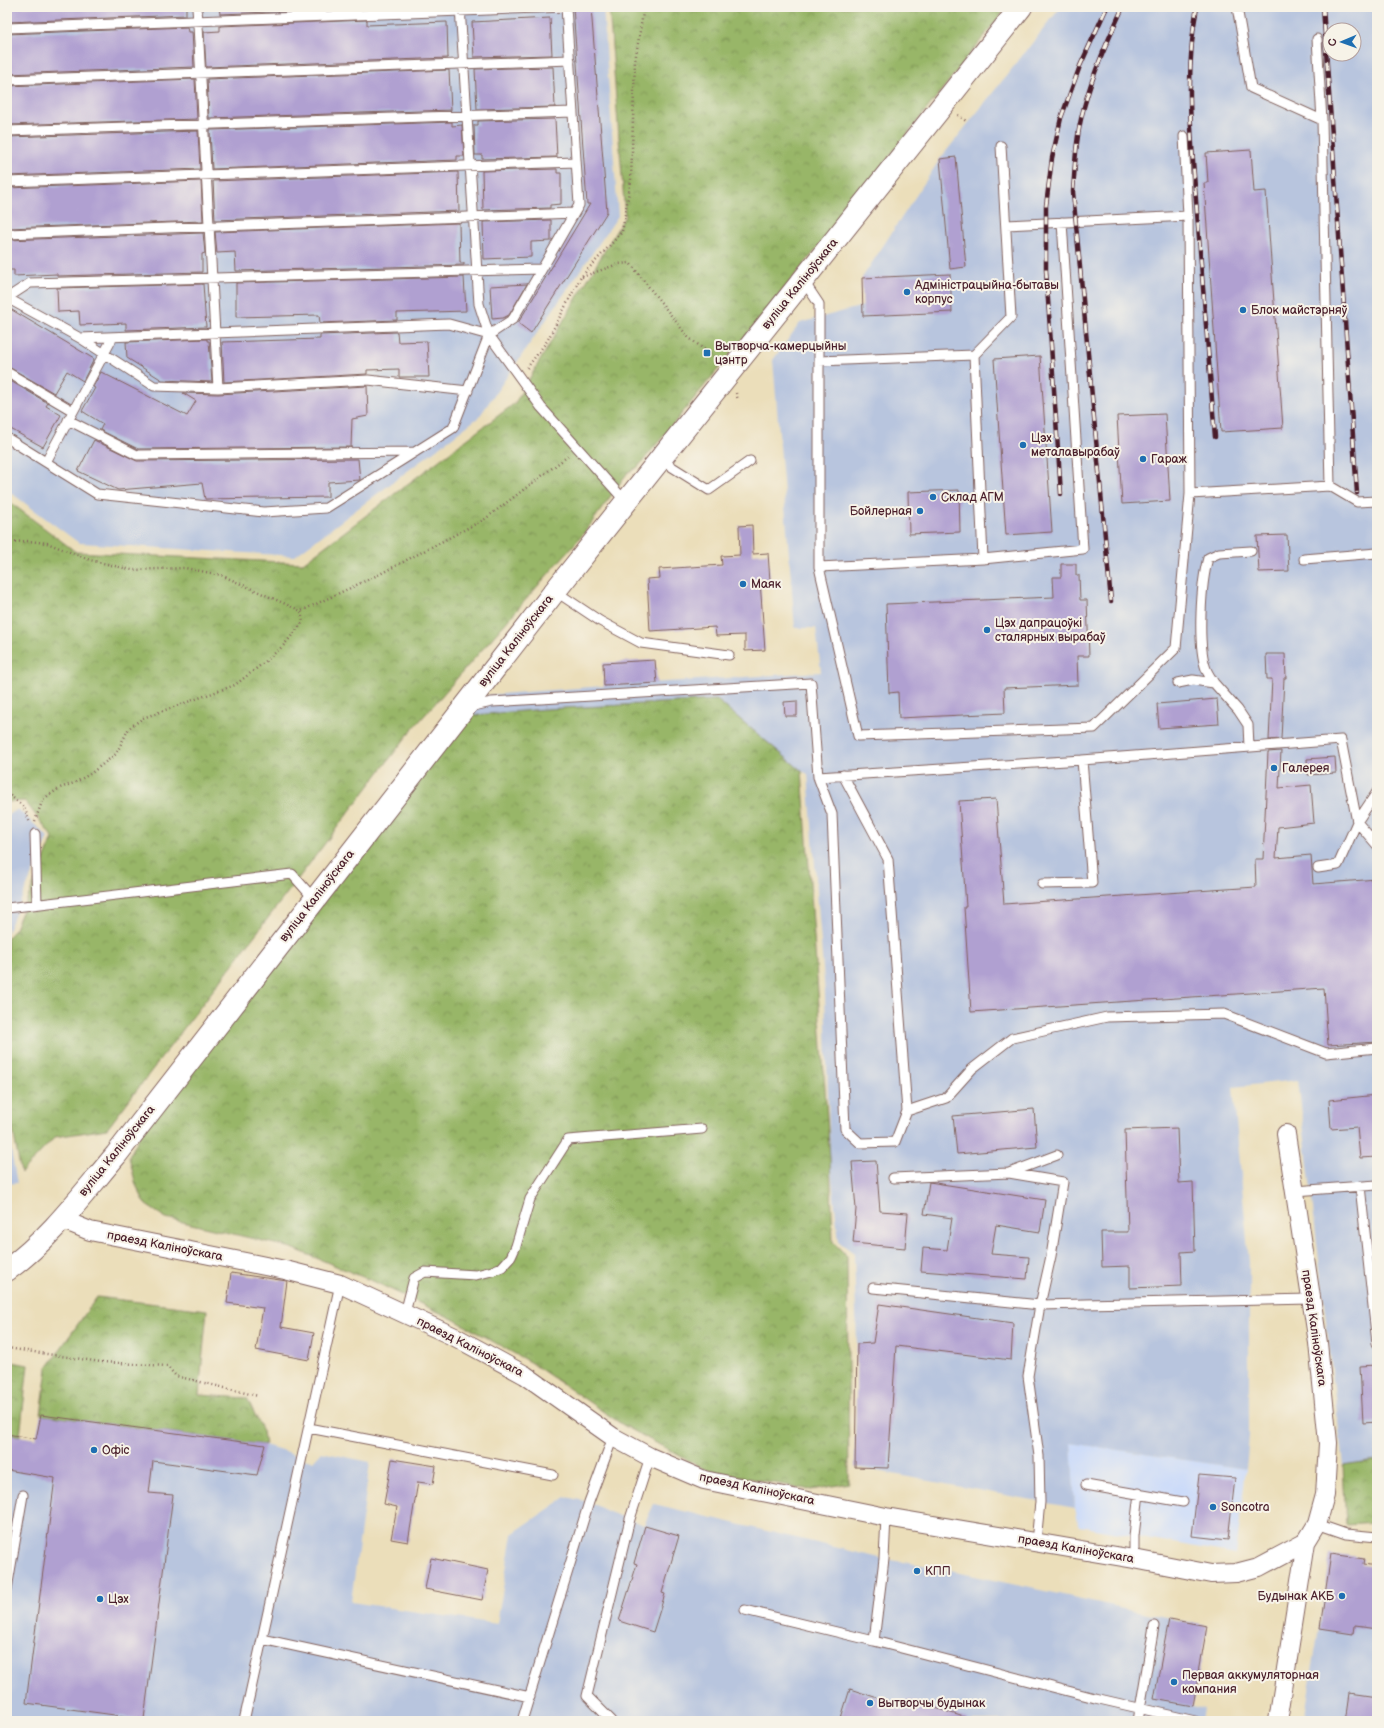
<svg xmlns="http://www.w3.org/2000/svg" width="1384" height="1728" viewBox="0 0 1384 1728" font-family="'Balsamiq Sans',sans-serif">
<defs>
<pattern id="forest-crowns" width="20" height="18" patternUnits="userSpaceOnUse"><rect width="20" height="18" fill="#98b668"/><path d="M2 6a3 3 0 1 1 6 0M12 15a3 3 0 1 1 6 0" fill="none" stroke="#7e9356"/></pattern>
</defs>
<rect width="100%" height="100%" fill="#f7f3e8"/>
<filter id="ink" filterUnits="userSpaceOnUse"><feTurbulence type="fractalNoise" baseFrequency=".025" numOctaves="2"/><feDisplacementMap in="SourceGraphic" scale="8" xChannelSelector="R" yChannelSelector="G"/><feConvolveMatrix kernelMatrix="1 2 1 2 8 2 1 2 1" color-interpolation-filters="sRGB"/></filter>
<filter id="wash" filterUnits="userSpaceOnUse"><feTurbulence type="fractalNoise" baseFrequency=".012" numOctaves="4" result="noise"/><feDisplacementMap in="SourceGraphic" scale="16" xChannelSelector="R" yChannelSelector="G"/><feGaussianBlur stdDeviation="0.9" result="paint"/><feColorMatrix in="noise" values="0 0 0 0 0 0 0 0 0 0 0 0 0 0 0 0 0 1.4 0 .05"/><feComposite in="paint" operator="in"/></filter>
<g filter="url(#wash)">
<rect width="100%" height="100%" fill="#ebdeba"/>
<!-- built -->
<path fill="#ccdbf9" d="M1071,1443l175,26 -10,85 -157,-28 -4,-18z"/>
<!-- industrial -->
<path fill="#b8c5de" fill-rule="evenodd" d="M7,7h596l15,209 -139,201 -184,139 -216,-13 -72,-53z
M1061,7h316v1453l-34,5 -45,-385 -65,7 16,175v174l-3,33 -175,-26 4,65 -220,-41 2,-123 -3,-91 -15,-11 -9,-81 -5,-167 -17,-220 -6,-3 -327,-56 -4,-4 17,-16 116,-9 217,-14 -5,-44h-21l-22,-268 27,-37 63,-17 -1,-28 78,-119zM1330,30h24v24h-24z
M18,809l30,28 -41,96v-117z
M7,1129l10,54 -10,1z
M41,1415l224,30 23,7 15,7 10,2 8,-9 49,10 -19,140 146,22 15,-90 54,-37 23,5 20,10 35,13 10,-21 230,55 44,7 279,60 -14,80 11,3 -2,12h-1195v-287l29,5z
M1331,1554l33,5 -1,6 14,2v154h-73z"/>
<!-- forest -->
<path fill="url(#forest-crowns)" stroke="#716a4a" d="M609,7h398l-183,233 -186,227 -10,5 -43,60 -175,200 -303,397 -52,8 -34,36 -14,-75v-160l7,-7 39,-93 -28,-37 -18,1v-302l69,52 227,11 212,-160 110,-187z
M717,700l85,71 28,387 3,84 14,14 2,227 -38,7 -105,-20 -83,-45 -90,-61 -80,-45 -78,-37 -83,-34 -126,-30 -20,-13 -10,-20 -7,-28 12,-24 314,-401 20,-17 71,-6z
M97,1297l110,13 -8,85 48,3 16,33 2,14 -224,-30 6,-47z
M7,1361l21,4 -8,71 -13,-2z
M1377,1460v63l-31,2 -3,-60z"/>
<g id="blocks">
<!-- building -->
<path fill="#b0a0d1" d="M7,7h179v8l-179,7z
M219,7h148v1l-147,6z
M573,7h18l16,205 -76,121 -13,-10 72,-119h-3z
M550,18l2,37 -78,2 -2,-35z
M367,20v5l80,-3 1,36 -242,9 -2,-35 16,-1v-5z
M187,27l1,5h4l2,35 -187,7v-40z
M553,67l2,40 -78,2 -2,-40z
M449,70l2,40 -242,8 -2,-39z
M195,79l2,40 -190,6v-39z
M555,119l2,38 -75,2v-4h-7l-1,-30h4v-4z
M452,122v4l10,-1 2,31h-7v4l-245,9 -2,-39z
M198,131l2,38 -193,7v-39z
M1251,150l3,42 12,-1 17,237 -62,4 -17,-249h4l-2,-30z
M956,157l10,110 -16,2 -10,-110z
M557,169v4h4v31l-11,1v3l-67,2 -1,-39z
M458,172l1,39 -244,9 -2,-39z
M201,181l2,40 -196,7v-40z
M551,220v21l-20,1v15l-47,2 -1,-37z
M459,223l1,40h4v2l-228,6 -1,-19 -18,1 -2,-21z
M203,233l2,20 -3,1v18l-145,4v-2l-43,2v-6h-7v-30z
M950,274l2,38 -89,4 -1,-38z
M464,277l2,34 -69,2v7l-77,3 -1,-8 -83,2v-34z
M203,284l3,43 -80,3v-7l-46,2 -1,-14 -21,1 -1,-24z
M527,284l-18,31 -6,3 -11,1 -2,-33z
M7,307l87,52 -11,22 -16,-10 -13,22 -47,-27z
M397,332l1,10 29,-1 2,36h-30v-8l-32,1v4l-143,8 -2,-40 98,-3v-4z
M207,339v2h2l3,41 -50,-2 -35,-22 -1,-16z
M1040,356l12,176 -46,3 -12,-176z
M101,372l86,44 9,-15 -13,-8 35,1 149,-8 1,30 -16,3 -1,28 -213,2 -38,-19 3,-6 -21,-13 13,-23 -2,-1z
M7,379l41,24 -2,3 15,9 -18,32 -36,-20z
M1165,414l5,87 -48,3 -5,-88z
M94,440l43,21 221,-2 2,21 -32,2v15l-123,2 -3,-16 -84,7 -40,-19z
M959,490l1,42 -51,2 -1,-42z
M752,525l1,29 15,-1 2,28h-10l5,69 -20,1v-16l-29,1 -1,-9 -65,4 -3,-52 13,-1 -1,-9 63,-4 -1,-9 19,-1 -1,-29z
M1287,535l2,36 -30,1 -2,-36z
M1061,564h15v11h3l1,25h7l2,56h-12l1,29 -74,3 1,25 -106,5 -1,-26 -9,1 -3,-89 168,-7 -1,-20h8z
M1266,654h19l1,24h-2l-3,61 -12,1 3,-61h-5z
M655,660l2,23 -53,3 -1,-23z
M1217,699l2,25 -60,4 -2,-24z
M797,701v15h-12l-1,-14z
M1281,751l-2,37 32,-3 3,38 -36,4 -2,31 35,-3 2,29 64,-5v163l-49,3 -4,-57 -353,24 -7,-105h2l-7,-106 37,-2 8,105 252,-17 -1,-28h8l5,-107z
M1335,757l1,16 -28,2 -1,-16z
M1377,1095v62l-17,1 -3,-31 -26,2 -2,-29z
M1034,1109l3,38 -80,7 -4,-38z
M1177,1128l2,55 14,-1 2,69 -14,1 1,34 -52,2v-22l-28,1 -1,-35h27l-3,-102z
M876,1161l4,50 28,2 -3,35 -52,-5 3,-34 -4,-47z
M929,1182l116,18 -5,32 -44,-7 -5,29 38,3 -2,22 -106,-8 2,-23 24,2 5,-32 -28,-4z
M231,1273l56,8 -6,46 33,6 -5,27 -53,-10 7,-42 -36,-5z
M879,1304l134,19 -2,37 -115,-14 -8,122 -33,-1 2,-123 16,-1z
M1377,1365v57l-14,1 -3,-57z
M41,1415l224,30 -8,30 -104,-14 -4,32 24,2 -29,224 -118,-16 29,-225 -48,-8v-36l29,5z
M392,1459l44,7 -3,18 -15,-2 -10,60 -17,-3 6,-32 -13,-3z
M1199,1475l36,3 -7,62 -36,-4z
M645,1526l34,10 -17,57 3,1 -12,38 -34,-11 18,-57 -3,-1z
M1331,1554l33,5 -1,6 14,2v63l-23,-3 -1,7 -33,-5z
M431,1558l57,12 -6,30 -57,-11z
M1169,1619l38,7 -14,80 -39,-7z
M850,1689l55,18 2,-8 60,19v3h-127z
M1349,1693l28,4v24h-32z"/>
</g>
</g>
<g filter="url(#ink)">
<use href="#blocks" fill-opacity="0" stroke="#82625d" stroke-width="1"/>
<g fill="none" stroke-linecap="round" stroke-linejoin="round">
<!-- service casing -->
<g stroke="#82625d" stroke-width="11">
<path id="service" d="M197,7l21,381
M460,7l19,297 10,31 52,72 85,95
M1237,7l14,81 71,32
M7,28l559,-21
M1317,39l5,81 8,366
M7,80l563,-20
M7,131l566,-19
M1184,136l4,80 2,278
M7,182l569,-20
M1006,225l182,-9
M7,234l567,-21
M803,280l16,24v263l39,169 236,-8 82,-80 14,-154 140,-8 27,16 20,-1
M7,298l23,-15 511,-14
M7,298l73,40 369,-14 40,11
M80,338l74,48 64,2 150,-8 100,11
M819,361l155,-6
M7,372l66,39
M68,420l69,35 278,-3
M7,438l90,56 167,18 62,-4 127,-80 36,-93 24,-16 66,-114 -13,-198
M661,460l48,30 41,-29
M46,462l67,-125
M983,559l-9,-204 37,-38 -10,-171
M1304,559l73,-6
M819,567l164,-8 100,-10 -21,-327
M555,591l45,30 41,22 88,12
M1178,683l15,-3 21,3 24,27 10,15 1,22
M1214,683c-3,-5 -6,-9 -8,-14 -9,-25 -5,-86 2,-111l11,-5 32,-2
M469,707l23,-5 319,-19 7,94 14,37 13,315 15,14 35,-1 12,-31 39,-13 26,-29 40,-31 95,-21 117,-3 102,39 51,-5
M843,775l45,84 19,252
M818,777l264,-17 259,-20 16,82 20,23
M35,834l2,70
M1318,868l20,-3 19,-43 20,-30
M1042,884l50,-1 -10,-123
M7,908l285,-34 22,25
M893,1178l116,-5 48,-18
M1360,1186l17,157
M1295,1191l82,-6
M873,1288l167,17 11,-49 12,-74 -54,-9
M405,1313l9,-35 11,-6 51,3 16,-4 10,-4 9,-10 5,-11 14,-47 38,-59 134,-11
M309,1428l244,47
M1086,1485l97,17
M886,1517l-2,42 -10,82 221,57 100,23
M1317,1524l29,10 31,3
M1036,1542l4,-40 -1,-46 -11,-80 12,-71 271,-6
M1134,1559v-23l5,-43
M7,1589l16,-94
M745,1610l129,31
M262,1639l268,58
M244,1721l96,-437
M522,1721l67,-219 24,-65
M612,1721l-25,-25 43,-177 20,-62
M1138,1721l16,-95"/>
</g>
<!-- minor casing -->
<g stroke="#82625d" stroke-width="20">
<path id="minor" d="M61,1219l29,12 195,39 55,14 117,54 68,37 88,62 37,20 54,23 182,37 248,42 77,15 25,-1 23,-6 47,-25
M1278,1721l28,-179 11,-18 8,-29 3,-52 -10,-100 -32,-209"/>
</g>
<!-- tertiary casing -->
<g stroke="#82625d" stroke-width="24">
<path id="tertiary" d="M7,1270c42,-30 75,-75 109,-115l439,-564 466,-584"/>
</g>
<!-- path -->
<path stroke="#82625d" stroke-width="2.5" stroke-dasharray="1 3" stroke-linecap="butt" d="M958,115l8,6
M582,277l36,-13 12,-1 58,74 29,22
M527,368l20,-27 34,-64 41,-45 9,-52 4,-119 9,-54
M736,393l2,7
M7,542l21,-1 19,2 43,17 42,10 53,-2 36,7 80,36 79,-37 105,-55 83,-63
M7,793l17,14 6,16
M35,821l8,-22 17,-11 14,-5 16,-9 26,-20 13,-26 14,-10 92,-33 31,-24 18,-16 19,-23 -2,-11
M7,1348l94,14 66,4 9,10 82,20"/>
<!-- service -->
<use href="#service" stroke="#fff" stroke-width="9"/>
<!-- minor -->
<use href="#minor" stroke="#fff" stroke-width="18"/>
<!-- tertiary -->
<use href="#tertiary" stroke="#fff" stroke-width="22"/>
<!-- rail casing -->
<g stroke="#4a1f2b" stroke-width="4.5">
<path id="rail" d="M1197,7c-13,65 -5,140 0,206 6,75 12,149 18,224
M1323,7l34,486
M1061,494l-15,-224v-64l6,-48 9,-40 19,-52 27,-59
M1111,601l-38,-409c2,-28 3,-57 11,-85 9,-34 24,-67 39,-100"/>
</g>
<!-- rail -->
<use href="#rail" stroke="#f7f3e8" stroke-width="3" stroke-dasharray="9" stroke-linecap="butt"/>
</g>
</g>
<!-- markers -->
<g fill="#1f6fb2" stroke="#f7f3e8" stroke-width="1.5">
<circle cx="907" cy="292" r="4"/>
<circle cx="1243" cy="310" r="4"/>
<rect x="703" y="349" width="8" height="8" rx="2"/>
<circle cx="1023" cy="445" r="4"/>
<circle cx="1143" cy="459" r="4"/>
<circle cx="933" cy="497" r="4"/>
<circle cx="920" cy="511" r="4"/>
<circle cx="743" cy="584" r="4"/>
<circle cx="987" cy="630" r="4"/>
<circle cx="1274" cy="768" r="4"/>
<circle cx="94" cy="1450" r="4"/>
<circle cx="1213" cy="1507" r="4"/>
<circle cx="917" cy="1571" r="4"/>
<circle cx="1342" cy="1596" r="4"/>
<circle cx="100" cy="1599" r="4"/>
<circle cx="1174" cy="1682" r="4"/>
<circle cx="870" cy="1703" r="4"/>
</g>
<g text-anchor="middle" dominant-baseline="central" stroke-width="4" stroke-linejoin="round" paint-order="stroke">
<!-- street labels -->
<g font-size="12" fill="#4a1f2b" stroke="#f7f3e8">
<text transform="translate(800 284) rotate(-51)">вуліца Каліноўскага</text>
<text transform="translate(516 641) rotate(-52)">вуліца Каліноўскага</text>
<text transform="translate(317 896) rotate(-52)">вуліца Каліноўскага</text>
<text transform="translate(117 1151) rotate(-51)">вуліца Каліноўскага</text>
<text transform="translate(165 1246) rotate(11)">праезд Каліноўскага</text>
<text transform="translate(1314 1328) rotate(82)">праезд Каліноўскага</text>
<text transform="translate(470 1347) rotate(27)">праезд Каліноўскага</text>
<text transform="translate(757 1489) rotate(12)">праезд Каліноўскага</text>
<text transform="translate(1076 1549) rotate(10)">праезд Каліноўскага</text>
</g>
<!-- poi labels -->
<g font-size="12" fill="#4a1f2b" stroke="#f7f3e8" text-anchor="start">
<text x="915" y="285">Адміністрацыйна-бытавы<tspan x="915" dy="14">корпус</tspan></text>
<text x="1251" y="310">Блок майстэрняў</text>
<text x="715" y="346">Вытворча-камерцыйны<tspan x="715" dy="14">цэнтр</tspan></text>
<text x="1031" y="438">Цэх<tspan x="1031" dy="14">металавырабаў</tspan></text>
<text x="1151" y="459">Гараж</text>
<text x="941" y="497">Склад АГМ</text>
<text x="912" y="511" text-anchor="end">Бойлерная</text>
<text x="751" y="584">Маяк</text>
<text x="995" y="623">Цэх дапрацоўкі<tspan x="995" dy="14">сталярных вырабаў</tspan></text>
<text x="1282" y="768">Галерея</text>
<text x="102" y="1450">Офіс</text>
<text x="1221" y="1507">Soncotra</text>
<text x="925" y="1571">КПП</text>
<text x="1334" y="1596" text-anchor="end">Будынак АКБ</text>
<text x="108" y="1599">Цэх</text>
<text x="1182" y="1675">Первая аккумуляторная<tspan x="1182" dy="14">компания</tspan></text>
<text x="878" y="1703">Вытворчы будынак</text>
</g>
</g>
<!-- margin -->
<rect width="1384" height="1728" fill="none" stroke="#f7f3e8" stroke-width="24"/>
<!-- north arrow -->
<g transform="translate(1342 42) rotate(268)"><circle r="19" fill="#f7f3e8" stroke="#b29e9c"/>
<path d="M0-3L7 15L0 10L-7 15Z" fill="#1f6fb2"/>
<text y="-6" font-size="11" font-weight="bold" text-anchor="middle" fill="#4a1f2b">С</text>
</g>
</svg>
